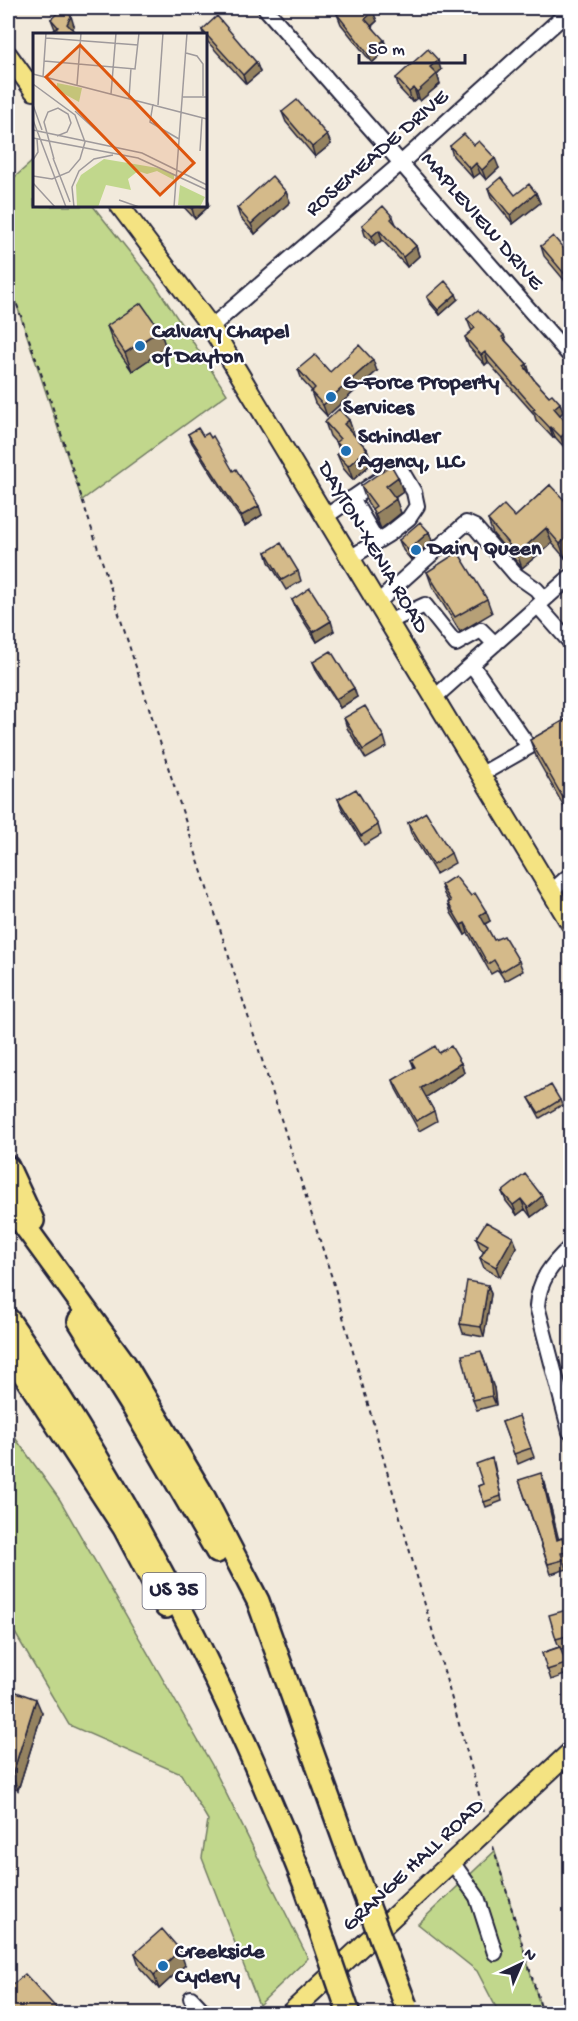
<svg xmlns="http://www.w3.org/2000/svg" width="578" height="2021" viewBox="0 0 578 2021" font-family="'Gochi Hand',sans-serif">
<rect width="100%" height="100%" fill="#f2eadc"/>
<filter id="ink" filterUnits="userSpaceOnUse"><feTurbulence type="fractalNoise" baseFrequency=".0167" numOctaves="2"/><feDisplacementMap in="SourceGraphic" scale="12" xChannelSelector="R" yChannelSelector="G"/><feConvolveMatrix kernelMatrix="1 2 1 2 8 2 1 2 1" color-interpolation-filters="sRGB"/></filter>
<g filter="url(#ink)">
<!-- green -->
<path fill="#c1d78c" stroke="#727c64" stroke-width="1.5" d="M34,160v46h59l62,78 72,110 -145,106 -74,-221v-96z
M8,1428l52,72 152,265 96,193 -49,47 -57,-147 6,-38 -27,-46 -112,-49 -61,-104z
M495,1851l46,158 -11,4h-31l-22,-42 -59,-47z"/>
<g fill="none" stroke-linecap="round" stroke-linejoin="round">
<!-- minor casing -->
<g stroke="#22223b" stroke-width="18">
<path id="minor" d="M265,8l305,348
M211,327l190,-164 169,-153
M352,498l25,43
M325,517l67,-46 9,-1 13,22 3,14 -8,12 -20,16 -39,24
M377,603l89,-80 9,4 41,48 20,14 9,10
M538,606l32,36
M388,622l37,-17 31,39 25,-14 14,14
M472,665l57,82 -49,28
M434,698l136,-121
M551,892l19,-17
M570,1247c-19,18 -31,33 -33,59l33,126
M452,1862l25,35 18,56
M191,1998l15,16"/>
</g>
<!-- major casing -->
<g stroke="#22223b" stroke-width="22">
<path id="major" d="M8,55l26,36
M120,206l91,121 359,596
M289,2014l281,-262"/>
</g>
<!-- highway casing -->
<g stroke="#22223b" stroke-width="26">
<path id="highway" d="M8,1167l25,54
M8,1203l117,161 78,131 55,106 91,253
M8,1319c122,176 218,365 296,564
M79,1321l55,88 83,143
M8,1350l116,178 42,79"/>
</g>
<!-- path -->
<path stroke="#22223b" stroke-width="2" stroke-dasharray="4.5 4.5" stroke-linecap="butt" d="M8,279l42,120 282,879 152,534
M493,1846l50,168"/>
<!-- minor -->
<use href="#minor" stroke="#fff" stroke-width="14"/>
<!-- major -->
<use href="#major" stroke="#f4e382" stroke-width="18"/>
<!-- highway -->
<use href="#highway" stroke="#f4e382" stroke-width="21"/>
<!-- highway-bridge casing -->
<g stroke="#22223b" stroke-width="26" stroke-linecap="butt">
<path id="highway-bridge" d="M349,1854l57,152
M304,1883l45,131"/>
</g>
<!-- highway-bridge -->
<use href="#highway-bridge" stroke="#f4e382" stroke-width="21"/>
</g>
<!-- wall -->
<path fill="#b6a077" stroke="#22223b" stroke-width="1.5" d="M358,10l15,2 4,9 -5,5 15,23 -15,14 -31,-39 -4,-10z
M51,19l23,7 -2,4 5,4h-23l-1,-2 2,-3z
M202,30l54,32 4,10 -14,12 -40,-44v-6h-3z
M441,70l-4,4 3,10 -20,17 -3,-3 -5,4 -13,-14 -3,-10z
M282,112l45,23 4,9 -16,13 -29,-35z
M474,145l25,23 -13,12 -6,-7 -7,5 -20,-22 -3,-10z
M488,188l27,7 21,-2 4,10 -27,21 -22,-27z
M286,192l4,10 -35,32 -15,-17 -3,-9z
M183,206h26l-14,13z
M393,217l3,7 20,22 3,10 -12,11 -25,-27 -7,6 -10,-11 -3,-10z
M541,246l29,10v31l-26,-31z
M427,297l31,2 -18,16 -11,-13z
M467,319l37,16 2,6 21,23 3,10 5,7 14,15 11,7 3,9 -3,3 4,32 -9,-10 -2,1 -17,-18 -2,-6 -46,-52 -3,3 -16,-18 -4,-10 8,-6 -2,-2z
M107,326l59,22 -34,23 -18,-26z
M298,369l32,3 47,-1 -50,45 -12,-13 -4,-11 1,-1 -10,-11z
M349,420l4,14 14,15 5,14 -19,17 -10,-12 -6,-14 3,-2 -3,-8 -7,-8 -5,-14z
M188,434l15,2 8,2 51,77 -17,11 -53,-83z
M398,477l5,15 -8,6 6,15 -20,16 -4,-6 -5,-14 -6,-9 -5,-14z
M550,485l15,73 -13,-15 -30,25 -29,-34 -5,-14 27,-3z
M429,532l3,9 -21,19 -8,-10 -4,-10z
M266,552l32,19 3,10 -15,9 -17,-28z
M427,572l60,27 5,14 -32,19 -28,-46z
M292,600l42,31 -17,11 -21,-33z
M313,662l44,35 -17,11 -23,-36z
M570,717v100l-33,-58 -7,-19z
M344,718l40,19 3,10 -21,12 -19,-31z
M338,799l40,26 3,10 -17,10 -22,-36z
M408,823l43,30 4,10 -19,11 -25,-41z
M441,885l49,36 -5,3 9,16 25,21 4,10 -18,10 -7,-11 -7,4 -23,-41 -3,2 -14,-22 -3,-10 1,-1 -5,-8z
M439,1053l22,10 3,10 -38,24 8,14 3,10 -18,10 -23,-42 -3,-9 21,-12 -3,-8z
M529,1098l31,2 2,5 -22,13z
M502,1192l44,14 -15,11 -6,-8 -8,6 -11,-14z
M476,1238l41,9 -17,30 -16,-9 -4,-10 4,-7 -4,-3z
M488,1285l3,9 -7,43 -21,-4 -3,-9z
M494,1388l2,17 -19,5 -4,-10z
M519,1416l15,41 -16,7 -16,-42z
M494,1463l8,38 -16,6 -8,-21 5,-2z
M519,1480l26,3 13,56 4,-1 8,24 -5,1 2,6 -16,5z
M570,1609v37l-9,3 9,24 -19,7 -9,-27 17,-6 -3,-8z
M8,1689l34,24 -24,77 -10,-3z
M135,1953l50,12 -26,24 -19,-21z"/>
<!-- shaded-wall -->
<path fill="#948261" stroke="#22223b" stroke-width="1.5" d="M373,12l4,9 -8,7 -4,-9z
M71,16l3,10 -4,7 -3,-9z
M384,40l3,9 -15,14 -4,-9z
M438,60l3,10 -4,4 3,10 -20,17 -3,-9 13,-25z
M256,62l4,10 -14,12 -3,-9z
M414,88l3,10 -5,4 -3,-10z
M327,135l4,9 -16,13 -3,-10z
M495,158l4,10 -13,12 -4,-10z
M476,163l4,10 -7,5 -3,-9z
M286,192l4,10 -35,32 -4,-10z
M536,193l4,10 -27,21 -3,-9z
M206,197l3,9 -14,13 -3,-10 4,-3h10z
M379,230l3,10 -7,6 -3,-10z
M416,246l3,10 -12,11 -4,-10z
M456,294l2,5 -18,16 -2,-5z
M160,330l6,18 -34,23 -7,-18z
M485,352l3,10 -3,3 -4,-10z
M373,360l4,11 -50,45 -4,-11z
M527,364l3,10 -6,-8z
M560,403l3,9 -6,6 -3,-10z
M349,420l5,14 -5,4 -5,-14z
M551,427l4,10 -2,1 -3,-10z
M570,428v13l-6,6 -3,-10z
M367,449l5,14 -19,17 -5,-14z
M398,477l5,15 -12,8 -5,-14z
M396,499l5,14 -20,16 -6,-15z
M259,506l3,9 -17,11 -4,-10z
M546,528l6,15 -30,25 -5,-14z
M429,532l3,9 -21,19 -3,-10z
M570,534v19l-5,5 -5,-14z
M331,621l3,10 -17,11 -4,-10z
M354,688l3,9 -17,11 -4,-9z
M486,911l4,10 -7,4 -3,-10z
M465,923l3,10 -3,2 -4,-10z
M461,1063l3,10 -39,25 -4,-10z
M542,1196l4,10 -15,11 -3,-9z
M521,1199l4,10 -8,6 -4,-10z
M513,1237l4,10 -17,30 -4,-10z
M488,1285l3,9 -7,43 -3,-10z
M481,1351l13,37 2,17 -4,-9z
M541,1473l4,10 16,66 -4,-9z
M8,1646l3,8 -3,10z
M36,1699l6,14 -24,77 -6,-14z
M180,1950l5,15 -26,24 -5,-14z"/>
<!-- building -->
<path fill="#d4ba8a" stroke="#22223b" stroke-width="1.5" d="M63,8l8,8 -4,8 10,10h-22l-2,-2 5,-5 -7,-8z
M345,8h11l2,2 3,-2h8l4,4 -8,7 19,21 -16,14 -31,-40z
M217,16l39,46 -13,13 -41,-45z
M428,49l10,11 -8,7 7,7 -20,18 -3,-4 -5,4 -13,-14z
M297,100l30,35 -15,12 -30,-35z
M464,134l10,11 5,-4 16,17 -13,12 -6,-7 -6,6 -20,-23z
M272,176l14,16 -35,32 -14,-16z
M501,177l14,18 14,-11 7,9 -26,22 -22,-27z
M188,206h8l-4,3z
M383,206l10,11 -2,2 25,27 -13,11 -24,-27 -7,6 -10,-11z
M553,236l17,20v20l-2,2 -27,-32z
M445,281l11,13 -18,16 -11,-13z
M141,303l19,27 -35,23 -18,-27z
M478,310l26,25 -2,2 25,27 -3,2 11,15 14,15 3,-2 8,9 -6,5 16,19v1l-9,9 -10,-10 -1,1 -17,-18 2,-1 -50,-57 -4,3 -16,-18 10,-9 -8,-9z
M359,345l14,15 -50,45 -12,-13 4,-4 -17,-19 17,-14 15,17z
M339,409l10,11 -5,4 23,25 -19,17 -11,-12 6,-5 -7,-7 4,-3 -15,-17z
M198,428l5,8 5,-3 3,5 2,-2 20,35 3,-2 23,37 -18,10 -53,-82z
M391,465l7,12 -12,9 10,13 -21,15 -3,-5 4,-3 -15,-20z
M550,485l20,21v28l-10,10 -14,-16 -29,26 -29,-34 16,-15 11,12z
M420,522l9,10 -21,18 -9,-10z
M281,543l17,28 -16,9 -16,-28z
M458,552l29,47 -32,18 -28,-45z
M310,588l21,33 -18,11 -21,-32z
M331,651l23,37 -18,11 -23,-37z
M365,706l19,31 -21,13 -19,-32z
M570,717v93l-40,-70z
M356,789l22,36 -17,11 -23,-37z
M426,812l25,41 -18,12 -25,-42z
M455,876l16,20 4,-3 11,18 -6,4 14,25 10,-4 15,25 -18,11 -7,-12 -6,4 -23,-41 -4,2 -13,-22 3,-2 -10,-16z
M435,1046l4,7 12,-7 10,17 -40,25 13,23 -18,10 -23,-41 22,-13 -4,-7z
M551,1085l9,15 -21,13 -10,-15z
M525,1174l17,22 -14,12 -7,-9 -8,6 -11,-13z
M486,1222l27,15 -17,30 -16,-9 8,-13 -12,-7z
M467,1281l21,4 -7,42 -21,-3z
M481,1351l9,27 2,18 -19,4 -11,-45z
M519,1416l12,32 -17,6 -12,-32z
M492,1458l9,38 -17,6 -6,-16 5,-2 -7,-20z
M541,1473l16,67 5,-2 4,14 -5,1 2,7 -15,4 -29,-84z
M570,1609v26l-14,4 -7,-24z
M560,1647l6,17 -19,6 -5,-17z
M8,1689l28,10 -24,77 -4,-2z
M162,1929l18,21 -26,25 -19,-22z
M25,1974l36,39h-53v-24z"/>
</g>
<!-- markers -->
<g fill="#1f6fb2" stroke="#fff" stroke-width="2">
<circle cx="140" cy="346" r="6"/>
<circle cx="331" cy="397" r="6"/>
<circle cx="346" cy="451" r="6"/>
<circle cx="416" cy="550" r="6"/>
<circle cx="163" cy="1966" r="6"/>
</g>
<g text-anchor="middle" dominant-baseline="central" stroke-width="4.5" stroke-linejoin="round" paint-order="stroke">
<!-- shield labels -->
<rect fill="#fff" stroke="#646476" stroke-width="1.5" x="142.5" y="1573" width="63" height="36" rx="4.5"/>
<g font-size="21" font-weight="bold" fill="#22223b">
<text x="174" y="1591">US 35</text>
</g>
<!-- street labels -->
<g font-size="22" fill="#22223b" stroke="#fff">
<text transform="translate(378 154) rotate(-41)">ROSEMEADE DRIVE</text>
<text transform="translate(481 222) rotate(49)">MAPLEVIEW DRIVE</text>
<text transform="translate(372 548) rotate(59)">DAYTON-XENIA ROAD</text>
<text transform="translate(414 1866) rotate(-43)">GRANGE HALL ROAD</text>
</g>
<!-- poi labels -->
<g font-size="22" font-weight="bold" fill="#22223b" stroke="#fff" text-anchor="start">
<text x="152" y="333">Calvary Chapel<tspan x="152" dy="25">of Dayton</tspan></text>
<text x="343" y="384">G-Force Property<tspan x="343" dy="25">Services</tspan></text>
<text x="358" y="438">Schindler<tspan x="358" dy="25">Agency, LLC</tspan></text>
<text x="428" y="550">Dairy Queen</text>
<text x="175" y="1953">Creekside<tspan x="175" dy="25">Cyclery</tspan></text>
</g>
</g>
<!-- overview -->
<g transform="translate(33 33)">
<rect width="174" height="174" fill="#f2eadc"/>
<path d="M24,50l25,5 -3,14 -22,-12zM71,126l54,9 16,6v6l-17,-9 -10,3 -9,-3 -10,8 3,11 -25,-5 -8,22h-21l-1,-22 5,-10zM147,152l25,12 -5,10 -22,-2z" fill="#c1d78c"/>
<path fill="none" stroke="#9f9a9c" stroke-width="1.5" d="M13,5l92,7M153,20l11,3 6,8v32M11,28l91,8 4,-36M0,41l174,45M10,44l3,-44M0,51l42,31 10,27 -5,17 -11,13 -17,7 -19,-3M44,52l4,-52M78,61l5,-61M150,64h24M96,65l2,-30M120,71l-3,18 29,17M0,72l9,25M125,72l5,-72M42,78l37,34M0,87l33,87M0,97l109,23 65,32M0,105l105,20 69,32M167,118l2,-33M20,125l17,44M21,126l-10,-37 4,-10 10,-4 10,6 3,9 -4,9 -10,4M0,127l5,-8 -1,-13M0,150l22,24M86,167l20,7M41,174l-2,-20 7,-16 15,-12 19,-4M141,174l13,-174"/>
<path fill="#de560e" fill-opacity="0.15" stroke="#de560e" stroke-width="3" d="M47,12l114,118 -34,32 -114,-118z"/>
<rect width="174" height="174" fill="none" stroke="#22223b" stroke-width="3"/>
</g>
<!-- margin -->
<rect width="578" height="2021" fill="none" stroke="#fff" stroke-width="30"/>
<rect x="15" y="15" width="548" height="1991" fill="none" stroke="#22223b" stroke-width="2" filter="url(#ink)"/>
<!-- north arrow -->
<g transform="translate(521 1964) rotate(44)" stroke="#ffffff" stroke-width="4.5" paint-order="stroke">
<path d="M0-4.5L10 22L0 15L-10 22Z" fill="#22223b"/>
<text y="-9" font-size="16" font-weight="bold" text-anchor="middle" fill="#22223b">N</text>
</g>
<!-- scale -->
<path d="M359 54v9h106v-9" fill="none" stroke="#22223b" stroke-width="3"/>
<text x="368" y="54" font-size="18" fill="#22223b" stroke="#ffffff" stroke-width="4.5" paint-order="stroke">50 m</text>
</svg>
